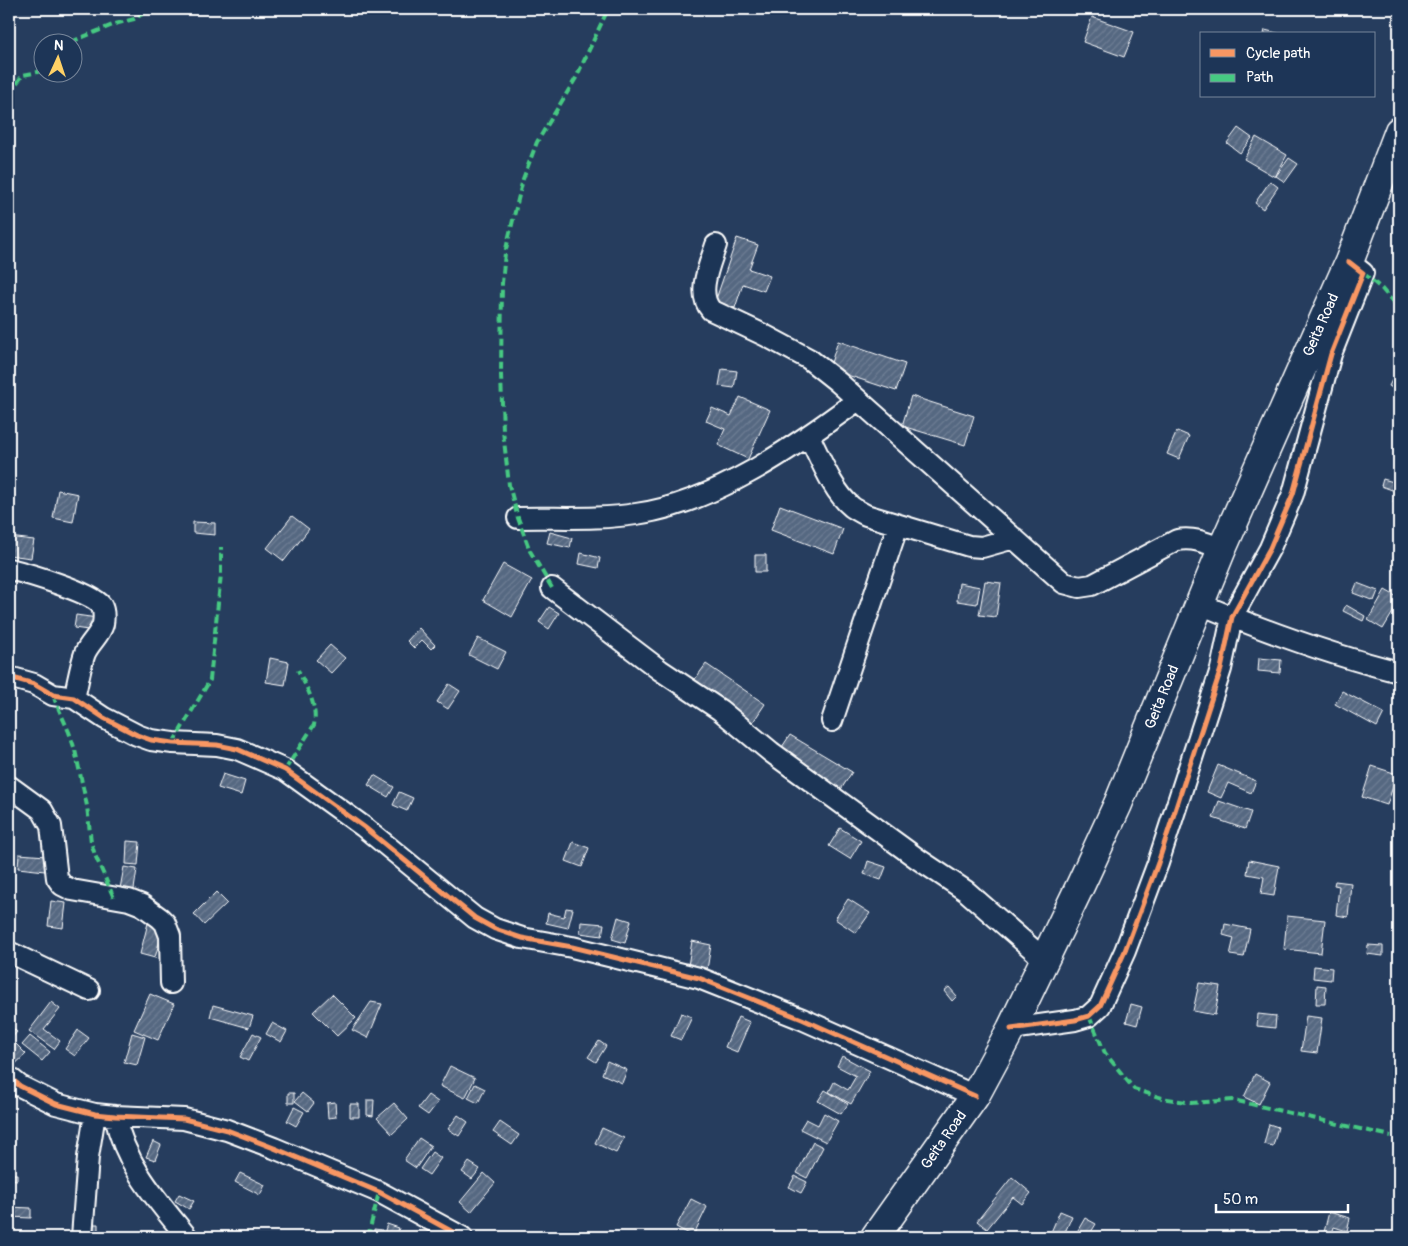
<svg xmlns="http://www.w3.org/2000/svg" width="1408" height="1246" viewBox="0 0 1408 1246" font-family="Pangolin,sans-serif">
<defs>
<pattern id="building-hatch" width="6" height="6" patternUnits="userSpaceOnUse" patternTransform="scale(1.25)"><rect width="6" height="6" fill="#556781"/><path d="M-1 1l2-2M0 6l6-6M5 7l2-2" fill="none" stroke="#6e7e94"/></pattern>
</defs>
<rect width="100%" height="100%" fill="#263d5e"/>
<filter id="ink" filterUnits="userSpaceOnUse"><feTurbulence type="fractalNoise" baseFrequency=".02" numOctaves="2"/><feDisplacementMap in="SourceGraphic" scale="10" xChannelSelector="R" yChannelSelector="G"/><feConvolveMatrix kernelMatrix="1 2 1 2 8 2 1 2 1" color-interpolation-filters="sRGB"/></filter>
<g filter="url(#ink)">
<!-- building -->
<path fill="url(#building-hatch)" stroke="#fff" d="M1092,17l42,15 -10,25 -41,-15z
M1265,30l16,4h-17z
M1238,128l14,10 -12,15 -13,-10z
M1256,137l31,18 -12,22 -31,-18z
M1289,158l9,6 -13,18 -9,-6z
M1270,181l8,6 -15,22 -8,-6z
M737,238l21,7 -9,24 21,7 -6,15 -21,-7 -8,24 -20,-6z
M838,341l67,23 -9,27 -67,-22z
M1398,368l1,1v23l-10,-6z
M722,369l15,2 -3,17 -15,-2z
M911,396l63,20 -9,29 -63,-19z
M740,397l30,13 -22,49 -30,-14 7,-16 -19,-8 6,-13 19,8z
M1177,431l12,5 -10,23 -12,-5z
M1383,479l14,4 -2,8 -14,-5z
M1398,488l1,1 -1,15 -5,-2z
M58,490l20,4 -5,28 -20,-4z
M780,505l63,24 -9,25 -63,-24z
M292,516l17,13 -25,32 -17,-13z
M193,522l22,1v12l-22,-2z
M550,532l22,6 -2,10 -23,-5z
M9,537l25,3 -3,18 -22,-3z
M581,553l19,5 -2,10 -19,-4z
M755,555h11v17h-11z
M503,564l29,16 -20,37 -29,-17z
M985,581l16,2 -5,34 -17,-2z
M959,583l21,4 -3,17 -20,-3z
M1357,583l21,8 -4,10 -21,-8z
M1385,590l14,8v4l-16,27 -15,-9z
M1346,605l19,11 -2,5 -20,-10z
M549,607l10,6 -10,16 -10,-7z
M76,615l21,3 -2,13 -21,-3z
M419,628l16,17 -4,4 -9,-9 -8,8 -7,-7z
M478,638l28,14 -9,17 -28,-14z
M330,645l15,13 -14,15 -15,-13z
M270,658l19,4 -4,23 -19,-3z
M1259,658l22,2 -1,13 -22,-2z
M706,664l59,40 -12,18 -60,-40z
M449,684l11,7 -12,18 -11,-7z
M1342,691l42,22 -7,14 -42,-23z
M790,735l62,37 -12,19 -62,-38z
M1218,765l38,16 -5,12 -23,-10 -7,15 -14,-6z
M1372,766l25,8 -10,31 -25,-8z
M223,774l22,7 -4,14 -23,-7z
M374,775l20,12 -6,10 -20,-12z
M399,792l14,6 -6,13 -14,-6z
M1219,801l32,11 -6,17 -32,-11z
M840,828l21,13 -11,18 -21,-13z
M127,841l13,1 -2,23 -12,-1z
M573,842l16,6 -7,19 -16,-6z
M19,854l27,2 -1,15 -27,-3z
M1249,860l30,6 -5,30 -13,-2 3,-17 -17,-3z
M868,861l18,6 -5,13 -17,-6z
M124,867l13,2 -4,27 -14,-2z
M1335,881l16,2 -3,34 -12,-2 3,-29 -5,-1z
M216,892l11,11 -23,22 -10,-11z
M848,899l22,14 -14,20 -21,-14z
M51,901l15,2 -3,25 -15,-2z
M566,908l7,1 -5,19 -22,-5 2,-10 16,4z
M1287,916l38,4 -4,33 -37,-4z
M618,917l13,4 -6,22 -13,-4z
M581,922l23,2 -2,12 -22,-3z
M148,923l15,4 -8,31 -15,-4z
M1225,924l25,5 -6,28 -14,-2 4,-17 -11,-3z
M692,941l19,4 -4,25 -19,-4z
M1368,945l15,1v10l-16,-2z
M1314,966l18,2 -1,12 -18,-2z
M1199,983l21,3 -5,29 -22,-4z
M1317,985l9,1 -1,18h-9z
M949,987l8,9 -5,5 -8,-10z
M150,994l24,10 -16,36 -24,-10z
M332,994l24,24 -19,18 -24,-24z
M51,1002l9,7 -16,20 16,12 -6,8 -25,-18z
M371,1002l11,2 -14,34 -16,-8z
M1131,1004l11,3 -5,18 -11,-3z
M1396,1004h3v9h-3z
M213,1005l40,11 -4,12 -39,-11z
M681,1013l11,4 -11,23 -10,-4z
M1258,1014l18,2 -1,12 -18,-2z
M1306,1016l16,2 -5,35 -16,-2z
M738,1017l12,5 -13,30 -12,-5z
M272,1023l15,8 -6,11 -15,-8z
M9,1024l8,8 -8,9z
M78,1030l11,8 -14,18 -10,-7z
M132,1033l13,4 -8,28 -13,-3z
M253,1033l8,4 -13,24 -8,-4z
M30,1036l20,16 -8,9 -20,-16z
M599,1041l7,5 -10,16 -8,-5z
M16,1044l10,10 -15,14 -2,-2v-15z
M842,1056l28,15 -19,33 -22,-12 5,-10 14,8 8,-14 -19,-10z
M607,1061l20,9 -5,13 -20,-9z
M450,1066l25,12 -10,20 -25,-12z
M1255,1074l15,8 -11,22 -15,-7z
M475,1084l10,5 -7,14 -10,-5z
M825,1090l23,14 -7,10 -23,-13z
M288,1093h6v10h-6z
M302,1093l12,10 -6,8 -13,-10z
M428,1095l10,7 -10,13 -10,-7z
M367,1100h7l-1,16 -6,-1z
M335,1102l1,15 -8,1 -1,-15z
M394,1103l14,16 -16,15 -15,-16z
M350,1104h9v13h-9z
M294,1107l10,5 -8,14 -9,-5z
M824,1113l14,8 -12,21 -26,-13 6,-10 12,6z
M458,1115l10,7 -9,14 -11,-7z
M500,1122l19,13 -7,10 -19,-13z
M1269,1124l9,3 -5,19 -9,-2z
M602,1128l22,10 -8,15 -21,-10z
M419,1138l12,8 -15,22 -12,-8z
M153,1141l8,4 -6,15 -9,-3z
M813,1142l10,5 -16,31 -10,-5z
M432,1152l9,6 -12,17 -9,-6z
M469,1162l11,7 -8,10 -10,-7z
M240,1173l25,12 -5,10 -25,-13z
M484,1173l11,10 -24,29 -11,-10z
M9,1174h8v6l-8,-1z
M795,1176l12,6 -6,11 -12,-6z
M1012,1177l19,16 -9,11 -9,-7 -26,32 -10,-8z
M9,1190h4l-1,8h-3z
M179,1194l15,7 -5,8 -14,-8z
M691,1199l16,8 -14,29 -17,-9z
M9,1207l22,1v10l-22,-1z
M1060,1211l12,5 -9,21h-14z
M1329,1212l21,6 -3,13 -13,-4 -2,7 -8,-2z
M1085,1218l11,6 -8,13h-14z
M86,1224h12v13h-12z
M387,1224l12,4 -3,9h-13z
M374,1229l8,1v7h-8z"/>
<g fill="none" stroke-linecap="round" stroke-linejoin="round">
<!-- minor casing -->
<g stroke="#fff" stroke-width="24">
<path id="minor" d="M716,245c-6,19 -20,48 -5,65l55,26 43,23 29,23 226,201 15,4 13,-2 85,-45c17,-3 30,3 45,9
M809,436c11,22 24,56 43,71 4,3 9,5 14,8l103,31 13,1 32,-9
M518,518c39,-1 80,2 118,-4 79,-11 160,-68 222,-114
M9,569c17,4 82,23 92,36 3,5 3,13 2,19 -3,11 -13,18 -18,29 -5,14 -7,30 -11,45
M552,588l108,82 60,40 51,42 147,107 48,32 79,69
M1200,604c65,27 131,51 199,68
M9,677l25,7 19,11 21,3 30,20 33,17 14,5 22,3 44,2 20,4 48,21 79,57 111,91 20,11 27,9 50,9 127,31 103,41 173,77
M832,721l66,-196
M9,786l33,24 9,16 6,52 5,7 10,5 57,10 13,5 18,13 5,5 5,13 1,47
M9,952l80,38
M1011,1029l64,-9 14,-4 11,-10 25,-55 33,-88 63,-194 11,-52 38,-69 23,-54 38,-140 32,-81 -14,-11
M9,1077l11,9 36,18 39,10 20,2 69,3 43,11 47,18 105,44 83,45
M115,1116c10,49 42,84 72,121
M82,1237l6,-80 7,-43"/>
</g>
<!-- highway casing -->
<g stroke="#fff" stroke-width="31">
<path id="highway" d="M875,1237l100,-141 36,-67 70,-145 37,-80 104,-255 127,-287 50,-131"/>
</g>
<!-- minor -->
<use href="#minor" stroke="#1d3557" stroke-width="20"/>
<!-- highway -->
<use href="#highway" stroke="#1d3557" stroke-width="28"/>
<!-- quiet -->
<path stroke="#46c982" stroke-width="4" stroke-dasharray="8 4" stroke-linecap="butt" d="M71,42l44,-18 19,-5 16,-10
M9,93l14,-18 15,-3 4,-4
M1363,273l19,16 12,14 5,3
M552,588l-22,-37 -12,-33 -9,-33 -6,-54 -2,-56 1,-92 3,-30 18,-74 14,-37 39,-64 32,-69
M53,695l3,8 13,29 6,18 12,56 4,36 4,13 19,43
M173,743l37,-63 11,-106v-27
M285,770l29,-45c4,-20 -8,-38 -16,-55
M1089,1016l16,37 29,36 28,9 29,5 42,-3 158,36
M368,1237l11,-45"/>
<!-- cycleway casing -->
<g stroke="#1d3557" stroke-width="8">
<path id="cycleway" d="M9,677l25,7 19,11 21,3 30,20 33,17 14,5 22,3 44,2 20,4 48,21 79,57 111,91 20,11 27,9 50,9 127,31 103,41 173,77
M1011,1029l64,-9 14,-4 11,-10 25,-55 33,-88 63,-194 11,-52 38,-69 23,-54 38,-140 32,-81 -14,-11
M9,1077l11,9 36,18 39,10 20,2 69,3 43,11 47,18 105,44 83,45"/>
</g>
<!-- cycleway -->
<use href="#cycleway" stroke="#f99763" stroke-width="5"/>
</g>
</g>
<g text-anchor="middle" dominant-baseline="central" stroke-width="4" stroke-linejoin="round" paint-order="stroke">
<!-- street labels -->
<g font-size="15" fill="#fff" stroke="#1d3557">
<text transform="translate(1321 325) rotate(-66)">Geita Road</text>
<text transform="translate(1162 697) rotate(-68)">Geita Road</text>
<text transform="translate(944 1140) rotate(-55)">Geita Road</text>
</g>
</g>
<!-- margin -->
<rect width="1408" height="1246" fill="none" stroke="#1d3557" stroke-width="30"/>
<rect x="15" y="15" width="1378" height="1216" fill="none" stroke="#fff" stroke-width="2" filter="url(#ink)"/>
<!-- legend -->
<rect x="1200" y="32" width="175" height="65" fill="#1d3557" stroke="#77869a"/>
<rect x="1210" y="49" width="25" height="8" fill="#f99763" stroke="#77869a"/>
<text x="1246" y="58" font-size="15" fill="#ffffff">Cycle path</text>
<rect x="1210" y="74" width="25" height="8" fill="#46c982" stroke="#77869a"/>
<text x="1246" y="82" font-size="15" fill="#ffffff">Path</text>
<!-- north arrow -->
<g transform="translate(58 58) rotate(3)"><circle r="24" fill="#1d3557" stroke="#77869a"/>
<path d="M0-4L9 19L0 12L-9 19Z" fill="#ffd166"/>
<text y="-8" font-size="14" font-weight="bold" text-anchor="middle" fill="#ffffff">N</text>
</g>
<!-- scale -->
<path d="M1216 1204v8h132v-8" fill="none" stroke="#ffffff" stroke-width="2.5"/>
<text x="1223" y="1204" font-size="15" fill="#ffffff" stroke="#1d3557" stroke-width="4" paint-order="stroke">50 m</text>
</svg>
